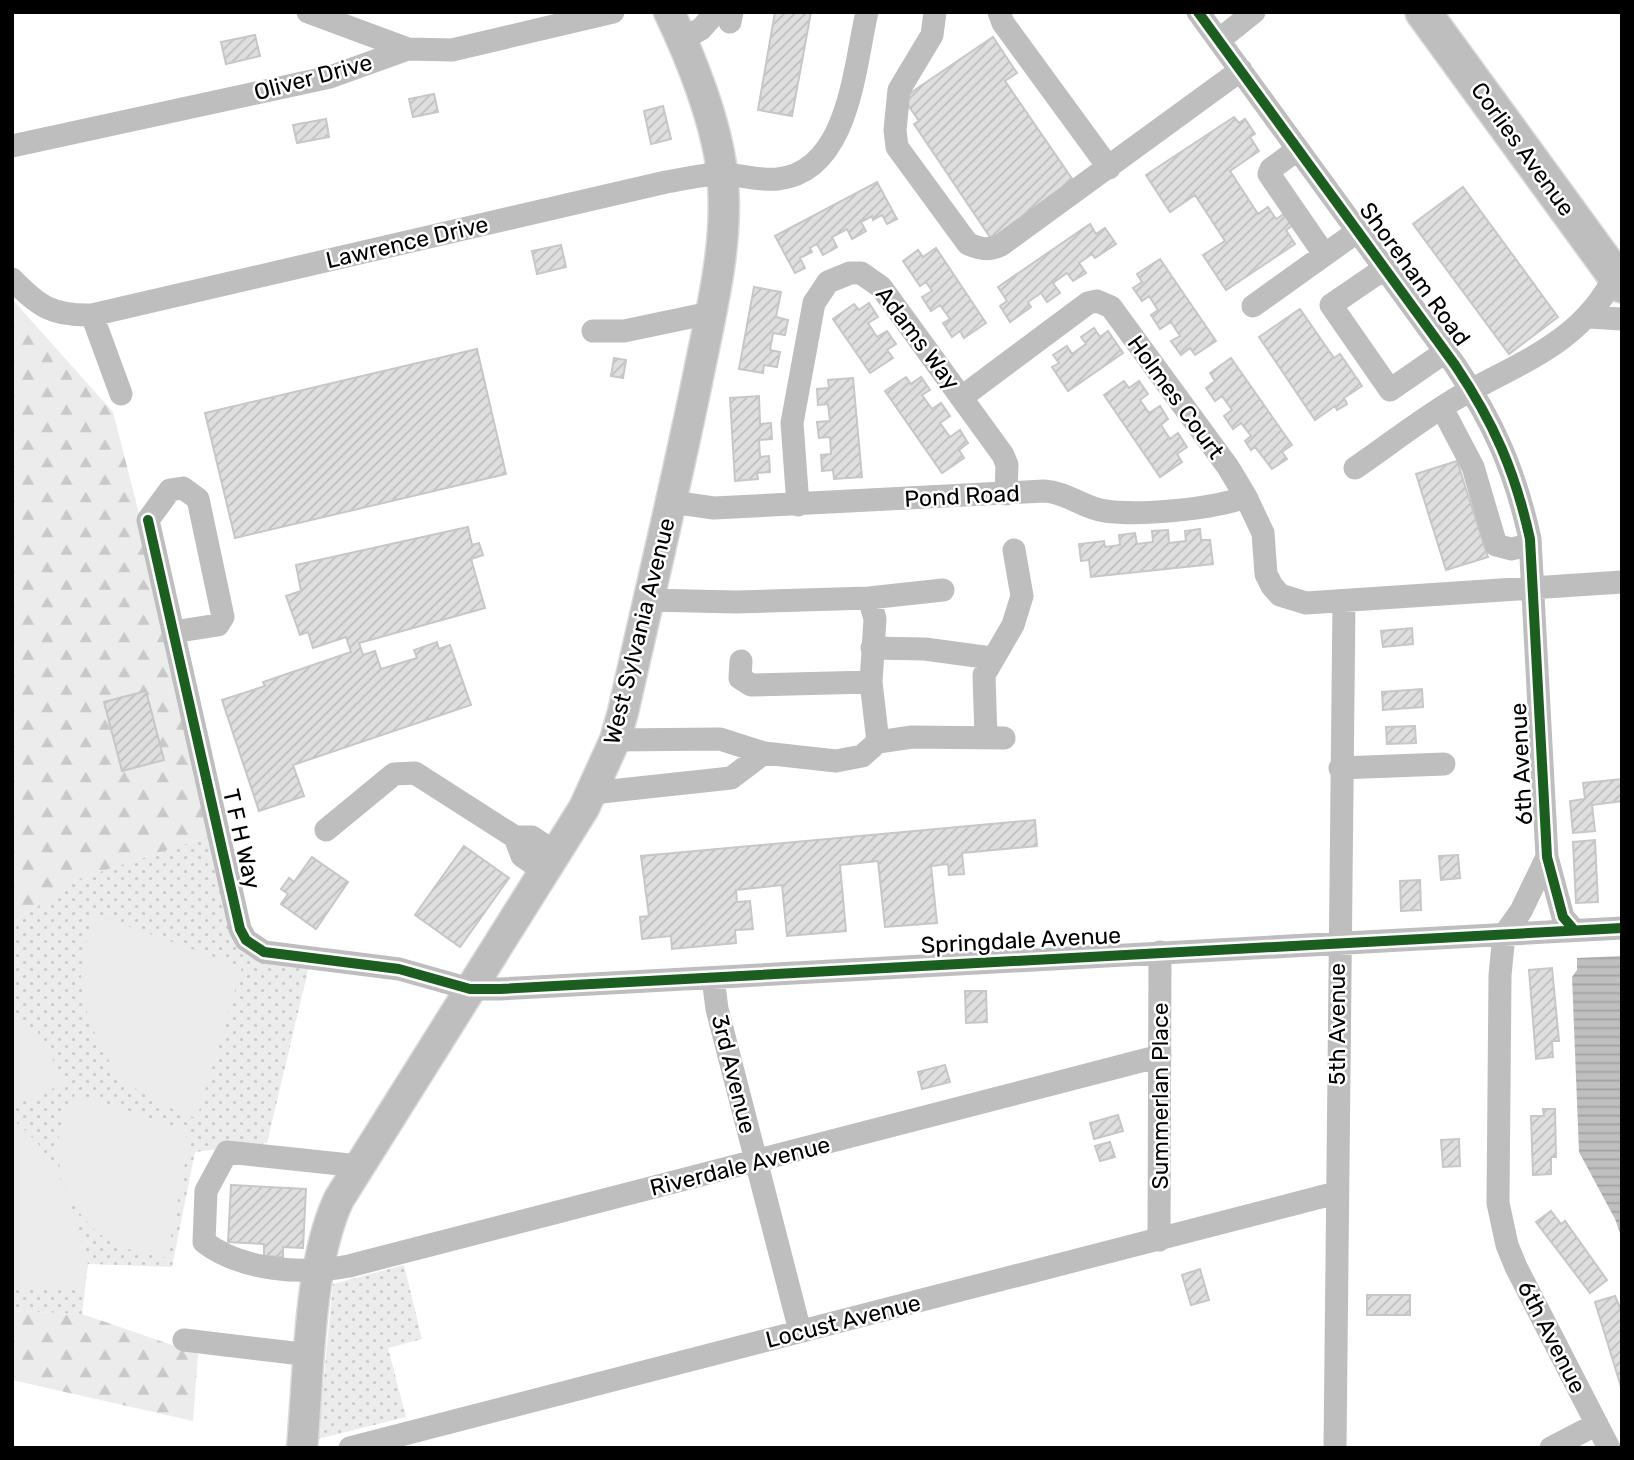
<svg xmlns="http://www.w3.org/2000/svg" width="1634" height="1460" viewBox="0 0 1634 1460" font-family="Rubik,sans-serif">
<defs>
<pattern id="grass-dots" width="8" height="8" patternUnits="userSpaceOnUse" patternTransform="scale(1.75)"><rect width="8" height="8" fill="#ececec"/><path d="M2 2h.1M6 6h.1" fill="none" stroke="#c9c9c9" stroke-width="1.8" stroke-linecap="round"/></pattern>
<pattern id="forest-firs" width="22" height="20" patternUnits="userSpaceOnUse" patternTransform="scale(1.75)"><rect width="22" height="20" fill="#ececec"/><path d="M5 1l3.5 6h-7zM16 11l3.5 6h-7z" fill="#c9c9c9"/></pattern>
<pattern id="water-rules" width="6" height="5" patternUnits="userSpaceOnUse" patternTransform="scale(1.75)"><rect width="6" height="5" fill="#bfbfbf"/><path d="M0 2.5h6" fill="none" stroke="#a2a2a2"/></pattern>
<pattern id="building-hatch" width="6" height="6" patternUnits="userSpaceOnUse" patternTransform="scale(1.75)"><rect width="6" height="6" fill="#dfdfdf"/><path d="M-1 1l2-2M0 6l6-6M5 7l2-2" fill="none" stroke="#bebebe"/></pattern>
</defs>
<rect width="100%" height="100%" fill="#fff"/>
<!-- grass -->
<path fill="url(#grass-dots)" d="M213,835l28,115 69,12 -43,181 -72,9 -23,115 -84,-3 -6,50 -70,-3v-388l69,-45z
M404,1265l18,74 -34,9 18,69 -88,22 15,-155z"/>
<!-- forest -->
<path fill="url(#forest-firs)" d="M12,299l101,113 42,164 58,259 -132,43 -69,45z
M12,1311l70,3 116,40 -5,67 -181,-41z"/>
<!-- pitch -->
<path fill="#ececec" d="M94,914l148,53 -45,151c-21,-6 -50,-20 -68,-34 -25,-19 -48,-75 -48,-106 1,-23 7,-43 13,-64z
M12,1022l24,7 29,54 -53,24z
M75,1094l108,36 6,12 -22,116c-15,-4 -34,-6 -48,-12 -37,-17 -62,-60 -61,-101 1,-18 10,-36 17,-51z
M12,1118l25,24 29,46 22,76 -7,25h-69z"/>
<!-- water -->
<path fill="url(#water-rules)" d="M1622,956v283l-7,-20 -36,-67 -7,-175 5,-7v-12z"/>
<!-- building -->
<path fill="url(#building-hatch)" stroke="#c7c7c7" stroke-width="2" d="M775,12h36l-19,104 -34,-6z
M255,35l5,21 -34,8 -5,-22z
M993,37l24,36 -12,8 70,102 -83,57 -78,-116 5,-3 -16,-23z
M434,94l4,18 -25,5 -4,-18z
M663,106l8,33 -20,5 -7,-33z
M1234,117l5,6 6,-4 10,15 -5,3 9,14 -29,20 28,43 10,-7 8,12 11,-7 8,12 -9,6 9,14 -69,46 -23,-35 22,-14 -30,-46 -25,17 -24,-37z
M326,119l3,18 -32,6 -4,-18z
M877,182l20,37 -10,5 -5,-9 -9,5 -1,-4 -11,6 5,9 -14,8 -5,-10 -15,8 5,10 -14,8 -6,-11 -7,4 2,4 -12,6 5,10 -10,5 -20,-37z
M1463,187l95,130 -49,37 -96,-130z
M1090,224l6,10 9,-6 11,16 -21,14 -3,-4 -13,9 7,10 -13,8 -6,-8 -14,10 7,10 -13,9 -6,-9 -13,9 3,5 -21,15 -10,-16 7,-5 -9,-14z
M561,245l5,22 -29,7 -5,-23z
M936,248l50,75 -22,15 -4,-7 -8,6 -9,-14 7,-4 -10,-14 -9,6 -9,-14 10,-6 -6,-9 -6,4 -17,-25 15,-11 5,7z
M1160,259l56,82 -21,14 -5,-7 -9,7 -10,-14 9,-5 -9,-14 -11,7 -9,-14 7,-5 -9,-14 -7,5 -9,-13 9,-6 -5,-8z
M754,287l27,5 -5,25 12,3 -3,15 -12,-2 -3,17 10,2 -3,15 -13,-2 -1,8 -24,-4z
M869,303l9,14 -10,6 9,14 10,-6 9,13 -9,6 6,8 -23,15 -37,-54 21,-15 5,6z
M1300,309l34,49 6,-4 22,32 -18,12 3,6 -10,6 -2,-4 -20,14 -56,-83z
M1094,328l6,9 8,-6 15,22 -55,38 -16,-24 7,-4 -6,-8 14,-9 5,8 14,-10 -5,-7z
M477,349l29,125 -271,64 -30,-125z
M614,358l12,2 -3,18 -12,-2z
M1231,358l61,87 -10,7 5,7 -15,10 -17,-22 -4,3 -6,-9 6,-5 -10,-13 -8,6 -9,-13 8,-6 -10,-14 -7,5 -9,-13 9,-7 -5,-8z
M906,377l5,7 10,-7 9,13 -8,5 10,14 9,-6 9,13 -10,7 10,14 10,-7 8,13 -9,7 5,8 -22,15 -57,-82z
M853,378l9,99 -28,2 -1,-9 -11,1 -1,-16 10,-1 -1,-17 -11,1 -2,-16 13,-1 -2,-17 -10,1 -1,-16 12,-1 -1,-8z
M1124,381l5,7 10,-7 9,13 -8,6 9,13 11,-7 8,13 -7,6 9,14 8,-6 9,14 -10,7 5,8 -22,15 -56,-82z
M759,396l1,28 11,-1 1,16 -13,1 1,17 9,-1 1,16 -13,1 1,6 -23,2 -5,-83z
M1457,461l31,96 -42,13 -30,-96z
M468,527l4,18 7,-2 4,12 -12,4 14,49 -126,35 4,12 12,-4 6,18 36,-11 -3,-8 23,-8 2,7 11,-4 21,60 -178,60 11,31 -45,15 -37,-111 43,-14 -2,-4 88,-30 -5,-15 -33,11 -5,-16 -8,3 -14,-39 15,-5 -5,-26z
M1200,529l1,11h9l3,24 -122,13 -2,-17 -8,1 -2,-17 25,-3 1,6 15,-2 -1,-10 16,-2 2,11 16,-2 -1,-11 16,-1 1,13 17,-2 -1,-10z
M1412,628l1,16 -30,3 -2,-16z
M1422,689l1,18 -40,3 -1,-18z
M146,691l18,69 -42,11 -18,-69z
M1415,726l1,17 -29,1 -1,-17z
M1622,779v22l-30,4 3,26 -22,2 -3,-32 15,-2 -2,-16z
M1035,820l2,26 -75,7 2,21 -15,1 -1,-11 -17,2 6,57 -52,4 -7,-66 -38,4 6,66 -59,5 -5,-51 -46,5 1,12 13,-1 3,28 -18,1 1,13 -64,6 -1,-13 -29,3 -2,-22 9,-1 -8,-60z
M1595,840l3,62 -22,1 -3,-61z
M464,846l45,32 -49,69 -45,-32z
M1458,855l2,23 -19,2 -2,-24z
M312,857l36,25 -32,47 -35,-25 7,-10 -7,-5 8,-11 5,4z
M1420,880l1,30 -20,1 -1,-30z
M1552,968l7,73h-7l1,16 -17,2 -7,-89z
M965,991h21l1,31 -21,1z
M945,1065l5,17 -28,7 -4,-17z
M1543,1109h12l1,48h-5v17l-18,1 -2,-59h13z
M1118,1115l5,16 -29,8 -4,-16z
M1459,1139l1,27 -17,1 -2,-27z
M1110,1142l5,15 -15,4 -5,-15z
M231,1185l75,4 -3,59 -20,-1v10l-19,-1v-12l-36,-2z
M1551,1211l10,13 4,-3 42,59 -17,13 -54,-71z
M1200,1269l9,31 -18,5 -9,-30z
M1367,1295h43v20h-43z
M1615,1296l7,16 -1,75 -26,-85z"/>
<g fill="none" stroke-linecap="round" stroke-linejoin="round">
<!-- major casing -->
<g stroke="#dbdbdb" stroke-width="33">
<path id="major" d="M302,1448c7,-74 6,-184 37,-249l245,-391 31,-68 8,-28c25,-111 52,-223 75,-335 13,-65 32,-138 24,-205 -6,-51 -31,-114 -53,-160"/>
</g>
<!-- highway casing -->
<g stroke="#dbdbdb" stroke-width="38">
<path id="highway" d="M1423,12l199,273"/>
</g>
<!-- minor -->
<path stroke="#bebebe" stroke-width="23" d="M308,12l100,37
M725,12l5,10 2,-10
M935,12l-3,23 -33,55 -4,40 2,17 71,97c13,5 20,7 33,1l240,-175
M999,12l4,11 106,145
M1198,12l257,353c39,58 60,106 75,174l17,318 16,60 11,13
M682,39l19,-10 15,-17
M1219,40l35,-28
M12,146l318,-69 78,-28 44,1 161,-38
M1298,149l-27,20 -2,5 55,80
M1385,268l-54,37 59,85 55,-38
M12,279c27,28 41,37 80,36l574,-133c19,-3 40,-9 59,-8 17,1 35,7 53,5 71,-8 76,-111 89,-167
M1253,306l105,-75
M92,315l29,79
M1589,317l33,2
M593,331h31l86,-18
M962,397l126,-94 9,-2 14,6 117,160 18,30 17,36 3,41 6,12 8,9 26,8 316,-21
M1442,408l31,59 23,78 15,4 19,-4
M1355,468c32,-22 64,-47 97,-67 64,-38 127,-55 163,-125
M672,502l42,6 330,-17c23,1 39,17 61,20 36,5 107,-2 141,-14
M798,505l-6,-82 22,-120 14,-21 22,-9h11l20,14 122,168 4,10 -1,29
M648,600l88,2 133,-4 74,-8
M173,632l45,-7 5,-8 -25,-118 -15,-11 -13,2 -22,30 92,409 6,11 18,12 135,17 71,20h30l1122,-61
M872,648l53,1 66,9
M741,661l-1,17 11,7 120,-3
M986,738l-2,-63 29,-50 9,-29 -8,-46
M615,740l105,-1 44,14 72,8 26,-5 16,-14 -7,-60 4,-63 -6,-21
M878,742l34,-5 92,1
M1340,768l104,-4
M592,793l139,-15 33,-25
M326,830l68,-56 21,-1 100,64
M1547,857l-26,54 -17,24 -4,40 -2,228 9,42 9,22 93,181
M544,871l-22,-15 -7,-19h17l24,16
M713,978l4,31 83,322
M359,1166l-132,-14 -21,39 -2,51c38,29 99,33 145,24l811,-210
M1159,1240l1,-288
M184,1340l126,15
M350,1448l986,-255
M1335,1448l9,-847
M1551,1448l46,-24"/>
<!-- major -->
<use href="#major" stroke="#bebebe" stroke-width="30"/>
<!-- highway -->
<use href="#highway" stroke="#bebebe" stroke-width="35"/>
<!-- cycleway casing -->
<g stroke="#fff" stroke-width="15">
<path id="cycleway" d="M1198,12l257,353c39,58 60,106 75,174l17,318 16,60 11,13
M148,520l92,409 6,11 18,12 135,17 71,20h30l1122,-61"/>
</g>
<!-- cycleway -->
<use href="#cycleway" stroke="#1b5e20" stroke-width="10"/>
</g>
<g text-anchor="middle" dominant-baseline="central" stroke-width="5" stroke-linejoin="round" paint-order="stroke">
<!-- street labels -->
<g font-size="23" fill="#000" stroke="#fff">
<text transform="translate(313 77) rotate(-15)">Oliver Drive</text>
<text transform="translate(1523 149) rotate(54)">Corlies Avenue</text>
<text transform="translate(407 242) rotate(-13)">Lawrence Drive</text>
<text transform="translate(1415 274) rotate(54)">Shoreham Road</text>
<text transform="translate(918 338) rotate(53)">Adams Way</text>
<text transform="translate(1176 397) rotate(54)">Holmes Court</text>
<text transform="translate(962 496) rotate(-3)">Pond Road</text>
<text transform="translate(639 631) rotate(-76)">West Sylvania Avenue</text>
<text transform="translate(1521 764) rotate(-93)">6th Avenue</text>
<text transform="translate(242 839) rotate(77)">T F H Way</text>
<text transform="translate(1021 940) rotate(-3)">Springdale Avenue</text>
<text transform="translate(1337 1024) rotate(-90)">5th Avenue</text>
<text transform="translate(734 1074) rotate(76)">3rd Avenue</text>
<text transform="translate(1160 1096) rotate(-90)">Summerlan Place</text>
<text transform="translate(740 1166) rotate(-14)">Riverdale Avenue</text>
<text transform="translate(843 1321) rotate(-14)">Locust Avenue</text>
<text transform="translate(1552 1337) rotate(63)">6th Avenue</text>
</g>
</g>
<!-- border -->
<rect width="1634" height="1460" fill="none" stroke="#000000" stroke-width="28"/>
</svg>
